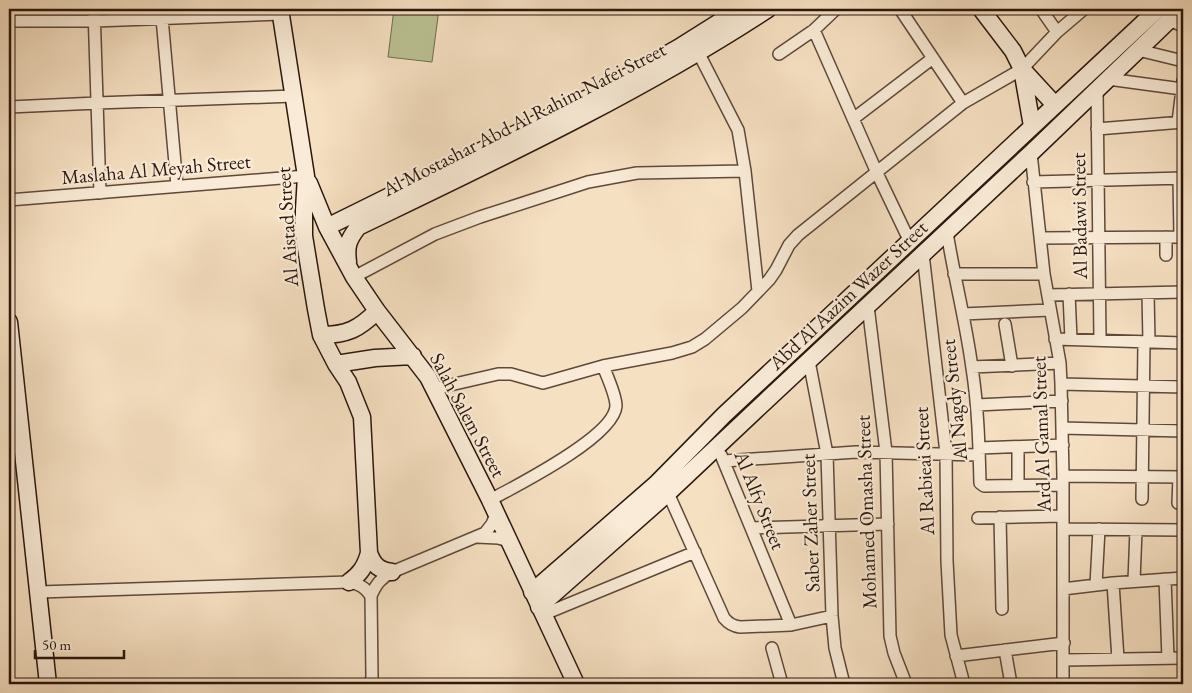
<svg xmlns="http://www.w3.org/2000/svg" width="1192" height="693" viewBox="0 0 1192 693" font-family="'EB Garamond',serif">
<rect width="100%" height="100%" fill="#f6e0c2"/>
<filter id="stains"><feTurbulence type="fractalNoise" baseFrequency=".004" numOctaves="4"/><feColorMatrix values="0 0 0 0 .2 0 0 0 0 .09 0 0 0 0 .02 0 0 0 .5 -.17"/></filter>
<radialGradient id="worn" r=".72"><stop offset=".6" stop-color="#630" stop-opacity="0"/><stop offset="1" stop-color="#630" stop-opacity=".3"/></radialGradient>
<!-- green -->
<path fill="#bbc294" stroke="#736c52" d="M394,9h45l-7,53 -44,-5z"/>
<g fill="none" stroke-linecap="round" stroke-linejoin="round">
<!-- street casing -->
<g stroke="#5e493c" stroke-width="14">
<path id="street" d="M94,9l6,184
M900,9l63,94
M1041,9l16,23
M162,18l15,168
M1169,20l14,6
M9,21h86l186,-7
M814,30l63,143 33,69
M1138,50l45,11
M698,52l40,78 7,41 13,120
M779,54l35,-24 22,-21
M1108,79l74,10
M1097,90l3,250
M9,107l88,-4 197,-7
M853,119l80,-61
M1178,122l5,-41
M1097,129l86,-7
M1031,153l13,121 16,89 1,21 2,92v208
M1179,178l1,59
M1033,182l150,-4
M9,200l297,-24
M947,232c7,45 19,90 25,136 6,38 7,76 8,115l4,3 79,-1
M1166,237v18
M1040,238l143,-1
M923,254l23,199 1,108 4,74 13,49
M954,274h90
M354,277l81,-43 45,-17 108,-35 49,-9 108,-2
M1148,293l1,49
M1069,294l2,45
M1048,295l135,-3
M868,306l18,146 4,184 4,17 12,31
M963,314l87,-4
M1005,324l7,42
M1055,339l128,4
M809,361l18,93 5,162 3,32 9,36
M972,367l88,-4
M1061,384l122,3
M433,389l65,-15h13l32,9 60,-17 69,-13 20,-6 13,-8 37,-31 27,-28 7,-10 13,-25 9,-10 165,-132 59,-34 35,-37 27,-23
M977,405l85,-4
M1062,428l121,3
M1018,447v38
M979,448l84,-3
M721,455l70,170
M724,461l132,-9 123,3
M1063,476l120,1
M668,493l56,125c5,6 9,8 16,9l51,-2 41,-9
M1142,499l2,-157
M490,500c26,-14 124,-63 126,-94 0,-11 -9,-30 -13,-40
M1178,503l1,-26
M1000,517l2,92
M978,518l85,-2
M751,528l137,-4
M1063,529l120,1
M477,537l21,1 11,3
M1165,579l3,79
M1134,581l2,-51
M1113,583l5,76
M1096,585l3,-56
M1063,589l50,-6 70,-5
M39,592l310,-10c10,2 16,5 22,14
M542,615l153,-63
M772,648l10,36
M1005,650l6,34
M956,656l108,-13
M1064,660l119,-2
M370,684l2,-7 -1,-81c5,-12 10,-18 21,-24l93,-39 7,-9 4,-10"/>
</g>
<!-- secondary casing -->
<g stroke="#2b170f" stroke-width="19">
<path id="secondary" d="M280,9l26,167 -2,34v26l12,73 5,26 15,29 12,18 14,35 7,136c5,13 10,17 23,19
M981,9l32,42 9,18 10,57
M1022,69l33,36
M309,183l18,44 27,50 23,34 51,66 62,123 86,184
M327,227l271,-134 80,-45 62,-39
M348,262c-2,-16 0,-22 10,-35 139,-67 280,-133 410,-218
M9,322l39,362
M321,335c26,0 38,-6 56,-24
M336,364l39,-6 38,-2
M349,582c11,-8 16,-15 20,-29
M532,592l124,-108 68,-69 434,-406
M539,607l129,-114 86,-81 277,-259 150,-144"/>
</g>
<!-- street -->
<use href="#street" stroke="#f9ebd7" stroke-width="11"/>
<!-- secondary -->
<use href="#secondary" stroke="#f9ebd7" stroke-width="16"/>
</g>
<g text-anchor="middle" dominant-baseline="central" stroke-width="4.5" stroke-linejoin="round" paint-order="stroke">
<!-- street labels -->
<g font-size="20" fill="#2b170f" stroke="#f9ebd7">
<text transform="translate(524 119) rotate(-27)">Al Mostashar Abd Al Rahim Nafei Street</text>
<text transform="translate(156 169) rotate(-5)">Maslaha Al Meyah Street</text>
<text transform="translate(1079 216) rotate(-91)">Al Badawi Street</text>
<text transform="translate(287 227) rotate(-94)">Al Aistad Street</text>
<text transform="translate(848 295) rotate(-43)">Abd Al Aazim Wazer Street</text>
<text transform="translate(954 400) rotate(-96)">Al Nagdy Street</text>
<text transform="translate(468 415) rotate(62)">Salah Salem Street</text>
<text transform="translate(1041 434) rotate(-92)">Ard Al Gamal Street</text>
<text transform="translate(924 471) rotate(-93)">Al Rabieai Street</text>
<text transform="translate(760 500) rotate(68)">Al Alfy Street</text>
<text transform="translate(866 512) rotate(-92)">Mohamed Omasha Street</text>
<text transform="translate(810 523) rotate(-92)">Saber Zaher Street</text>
</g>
</g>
<!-- margin -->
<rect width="1192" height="693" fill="none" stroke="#f6e0c2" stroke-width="30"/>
<rect x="10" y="10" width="1172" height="673" fill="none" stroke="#2b170f" stroke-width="2.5"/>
<rect x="15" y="15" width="1162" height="663" fill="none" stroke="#2b170f"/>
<!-- scale -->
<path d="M35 650v8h89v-8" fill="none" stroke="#2b170f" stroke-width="2.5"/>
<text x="42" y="650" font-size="15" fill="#2b170f" stroke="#f9ebd7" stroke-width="4" paint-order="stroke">50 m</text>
<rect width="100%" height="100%" filter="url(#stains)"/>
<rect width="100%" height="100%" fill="url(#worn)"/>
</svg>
